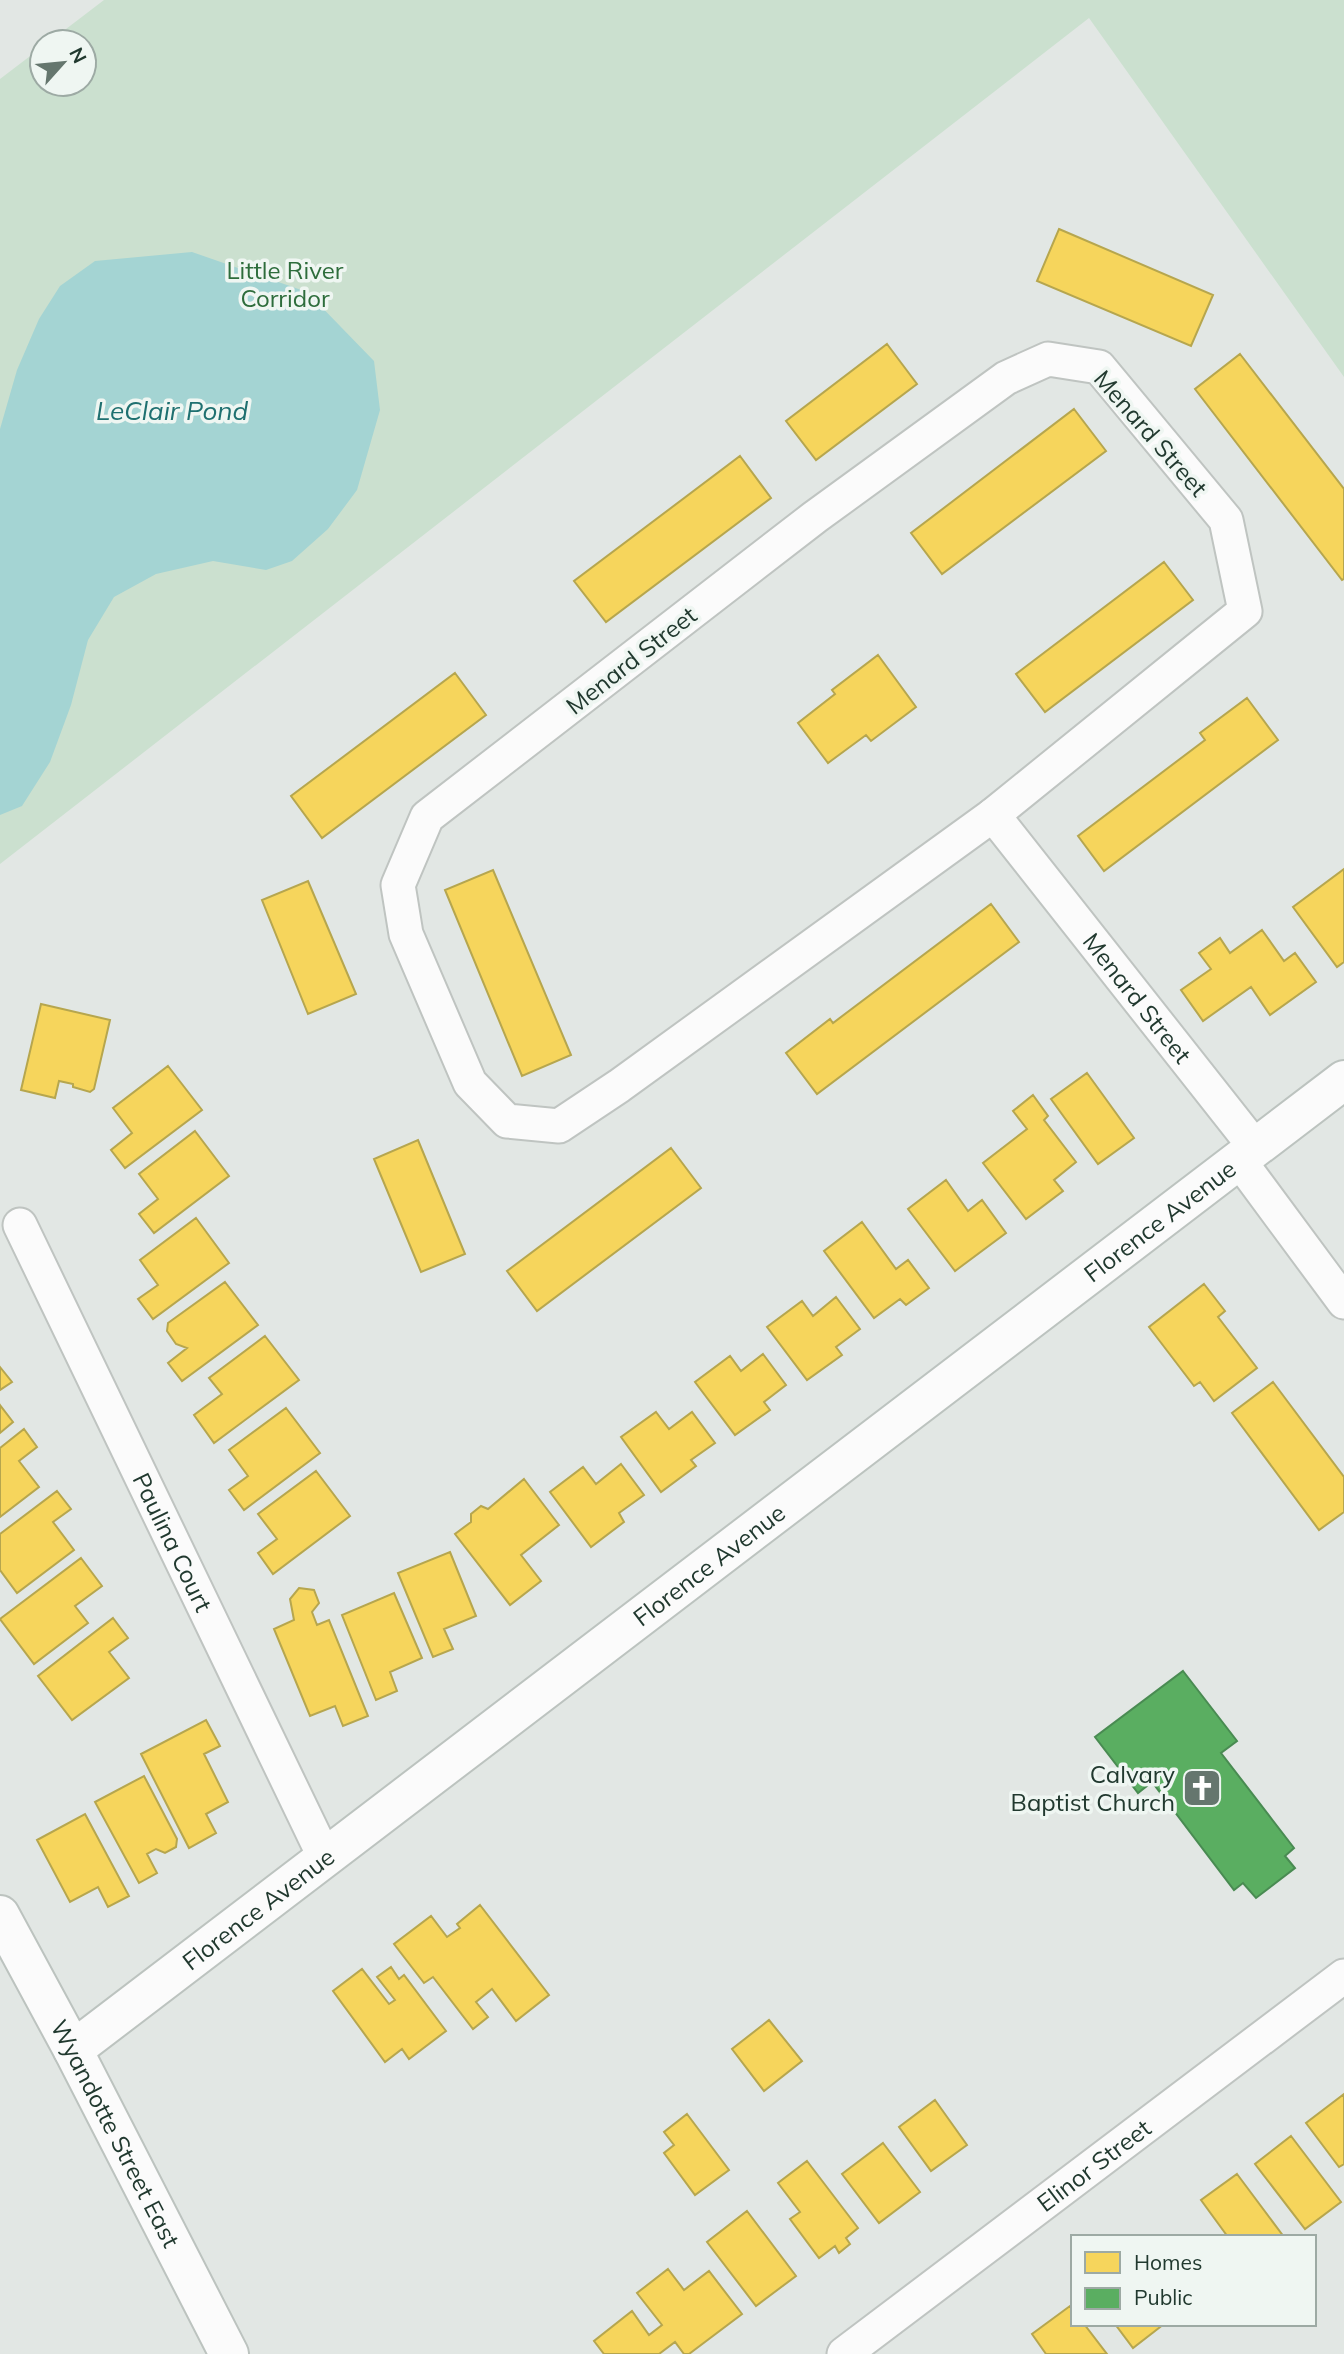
<svg xmlns="http://www.w3.org/2000/svg" width="1344" height="2354" viewBox="0 0 1344 2354" font-family="Mulish,sans-serif">
<rect width="100%" height="100%" fill="#e2e7e4"/>
<!-- green -->
<path fill="#cbe0cf" d="M104,0h1240v377l-255,-359 -1089,846v-785l42,-32v37h42v-42h-35z"/>
<!-- water -->
<path fill="#a4d4d3" d="M192,252l115,40 67,69 6,49 -23,80 -29,39 -36,32 -26,9 -53,-9 -57,13 -42,23 -26,43 -17,65 -21,57 -28,44 -22,9v-386l17,-59 22,-51 21,-33 35,-25z"/>
<!-- homes -->
<path fill="#f6d55c" stroke="#b6a64e" stroke-width="2" d="M1059,229l154,66 -22,51 -154,-65z
M887,344l30,40 -101,76 -30,-39z
M1240,354l104,135v90l-2,1 -147,-191z
M1074,409l32,42 -164,123 -31,-41z
M740,456l31,42 -165,124 -32,-41z
M1164,562l29,38 -148,112 -29,-38z
M878,655l38,52 -45,34 -5,-6 -38,28 -30,-40 37,-29 -3,-4z
M455,673l31,42 -164,123 -31,-42z
M1247,698l31,42 -174,131 -26,-35 127,-96 -5,-7z
M1344,869v93l-7,5 -44,-60z
M493,870l78,185 -49,21 -77,-186z
M308,881l48,113 -48,20 -46,-114z
M991,904l28,38 -202,152 -31,-41 44,-34 3,4z
M1262,930l22,31 11,-8 21,29 -46,33 -19,-28 -48,34 -22,-31 30,-21 -12,-16 21,-15 10,15z
M41,1004l69,16 -16,69 -4,3 -17,-5v-3l-14,-3 -4,17 -34,-8z
M168,1066l34,44 -77,58 -14,-18 21,-17 -19,-25z
M1087,1073l47,65 -36,26 -47,-65z
M1033,1095l15,21 -4,4 32,42 -22,18 9,11 -37,28 -43,-56 44,-34 -14,-18z
M195,1131l34,45 -75,57 -15,-19 19,-15 -19,-25z
M418,1140l47,114 -44,18 -47,-113z
M671,1148l30,40 -164,123 -30,-40z
M946,1180l22,31 14,-11 24,33 -51,38 -47,-62z
M196,1218l33,45 -76,56 -15,-20 20,-14 -18,-25z
M862,1222l34,47 12,-9 21,28 -23,17 -6,-6 -26,19 -50,-67z
M225,1282l33,43 -76,56 -14,-18 19,-15 -11,-4 -9,-13 1,-8z
M1204,1284l21,27 -7,6 39,51 -43,33 -14,-19 -6,4 -45,-59z
M836,1297l24,32 -24,18 6,8 -35,25 -40,-53 35,-26 11,15z
M265,1336l34,44 -85,63 -20,-28 28,-21 -13,-16z
M763,1354l23,31 -22,17 6,8 -35,25 -40,-53 35,-26 11,15z
M0,1367l12,15 -12,8z
M1273,1382l71,95v35l-25,18 -87,-117z
M0,1405l13,17 -13,11z
M286,1408l34,45 -76,57 -15,-20 19,-14 -19,-26z
M656,1412l13,17 23,-17 23,31 -24,17 5,6 -35,26 -40,-55z
M24,1429l13,18 -18,14 20,26 -39,30v-69z
M621,1464l23,31 -25,18 5,9 -33,25 -41,-55 33,-25 13,17z
M316,1471l34,45 -77,58 -15,-21 19,-14 -19,-25z
M524,1479l35,46 -38,30 20,26 -31,24 -55,-71 16,-12v-8l10,-8 7,3z
M57,1491l14,18 -18,13 21,28 -57,43 -17,-23v-36z
M450,1552l26,64 -32,13 9,20 -20,8 -35,-84z
M81,1558l21,28 -27,20 13,17 -54,41 -34,-45z
M299,1588l15,2 5,13 -7,9 5,13 12,-5 39,96 -25,10 -8,-20 -25,10 -36,-87 20,-9 -4,-21z
M394,1593l28,65 -32,14 7,19 -21,9 -34,-85z
M113,1618l15,20 -19,14 20,26 -57,42 -34,-44z
M206,1720l14,26 -16,8 24,48 -22,12 10,19 -27,15 -48,-94z
M144,1776l33,63 -1,8 -11,6 -9,-4 -9,5 10,19 -18,10 -44,-81z
M85,1814l44,82 -21,11 -10,-20 -28,15 -33,-62z
M480,1905l69,90 -33,26 -24,-32 -16,13 12,15 -15,12 -40,-52 -9,6 -30,-39 37,-28 16,21 13,-9 -3,-4z
M391,1967l8,12 5,-4 42,56 -37,28 -7,-10 -17,13 -52,-71 29,-22 27,35 6,-4 -18,-23z
M769,2020l33,41 -38,30 -32,-42z
M1344,2094v70l-5,3 -33,-44z
M935,2100l32,45 -36,26 -32,-44z
M687,2114l42,56 -34,25 -31,-42 10,-8 -10,-13z
M1291,2136l50,66 -36,27 -50,-65z
M883,2143l37,49 -41,31 -37,-49z
M807,2161l51,67 -12,10 4,6 -11,9 -4,-7 -16,12 -29,-39 10,-7 -22,-29z
M1237,2174l47,63h-56l-27,-37z
M747,2211l49,65 -40,30 -49,-64z
M668,2269l16,21 25,-19 33,43 -53,40h-5l-9,-12 -16,12h-55l-10,-13 38,-30 17,24 13,-10 -25,-32z
M1070,2306l3,3v15h11l23,30h-61l-14,-20z
M1115,2324h49l-31,24z"/>
<!-- public -->
<path fill="#5aae61" stroke="#498b52" stroke-width="2" d="M1183,1671l54,70 -16,12 73,95 -9,8 10,12 -39,30 -13,-15 -9,7 -82,-108 -14,11 -43,-56z"/>
<g fill="none" stroke-linecap="round" stroke-linejoin="round">
<!-- street casing -->
<g stroke="#bfc4c1" stroke-width="37">
<g id="street">
<path d="M1048,359l51,8 127,153 19,91 -252,204 -374,271 -60,40 -52,-5 -37,-38 -64,-149 -8,-49 29,-68 388,-300 191,-139z"/>
<path id="s1" d="M993,815l262,332"/>
<path d="M1239,1160l105,142"/>
<path id="s2" d="M20,1225l305,633"/>
<path id="s3" d="M844,2354l500,-378"/>
</g>
</g>
<!-- secondary casing -->
<g stroke="#bcc3bf" stroke-width="42">
<g id="secondary">
<path id="s4" d="M0,1915l73,135 156,304"/>
<path id="s5" d="M73,2050l1271,-970"/>
</g>
</g>
<!-- street -->
<use href="#street" stroke="#fbfbfb" stroke-width="33"/>
<!-- secondary -->
<use href="#secondary" stroke="#fbfbfb" stroke-width="38"/>
</g>
<!-- icons -->
<defs>
<g id="church-square" transform="scale(2.0125)"><rect x="-9" y="-9" width="18" height="18" rx="4" fill="#65766e" stroke="#eff6f2"/><path d="M-1.2-6h2.4v3.5h3.3v2.4h-3.3V6h-2.4V-.1h-3.3v-2.4h3.3Z" fill="#fff"/></g>
</defs>
<g fill-rule="evenodd">
<use href="#church-square" x="1202" y="1788"/>
</g>
<g text-anchor="middle" dominant-baseline="central" stroke-width="7" stroke-linejoin="round" paint-order="stroke">
<!-- park labels -->
<g font-size="24" fill="#2e6d3c" stroke="#eff6f2">
<text x="285" y="270">Little River<tspan x="285" dy="28">Corridor</tspan></text>
</g>
<!-- street labels -->
<g font-size="24" fill="#21392f" stroke="#eff6f2">
<text transform="translate(1151 433) rotate(49)">Menard Street</text>
<text transform="translate(631 660) rotate(-38)">Menard Street</text>
<text stroke="none"><textPath href="#s1" startOffset="233">Menard Street</textPath></text>
<text stroke="none"><textPath href="#s5" startOffset="1367">Florence Avenue</textPath></text>
<text stroke="none"><textPath href="#s2" startOffset="352">Paulina Court</textPath></text>
<text stroke="none"><textPath href="#s5" startOffset="800">Florence Avenue</textPath></text>
<text stroke="none"><textPath href="#s5" startOffset="233">Florence Avenue</textPath></text>
<text stroke="none"><textPath href="#s4" startOffset="247">Wyandotte Street East</textPath></text>
<text stroke="none"><textPath href="#s3" startOffset="313">Elinor Street</textPath></text>
</g>
<!-- poi labels -->
<g font-size="24" fill="#21392f" stroke="#eff6f2" text-anchor="end">
<text x="1175" y="1774">Calvary<tspan x="1175" dy="28">Baptist Church</tspan></text>
</g>
<!-- water labels -->
<g font-size="26" font-style="italic" fill="#1f7070" stroke="#eff6f2">
<text x="172" y="410">LeClair Pond</text>
</g>
</g>
<!-- legend -->
<rect x="1071" y="2235" width="245" height="91" fill="#eff6f2" stroke="#9daaa4" stroke-width="2"/>
<rect x="1085" y="2252" width="35" height="21" fill="#f6d55c" stroke="#9daaa4" stroke-width="2"/>
<text x="1134" y="2270" font-size="21" fill="#21392f">Homes</text>
<rect x="1085" y="2288" width="35" height="21" fill="#5aae61" stroke="#9daaa4" stroke-width="2"/>
<text x="1134" y="2305" font-size="21" fill="#21392f">Public</text>
<!-- north arrow -->
<g transform="translate(63 63) rotate(63)"><circle r="33" fill="#eff6f2" stroke="#9daaa4" stroke-width="2"/>
<path d="M0-5L12 26L0 18L-12 26Z" fill="#65766e"/>
<text y="-10" font-size="19" font-weight="bold" text-anchor="middle" fill="#21392f">N</text>
</g>
</svg>
